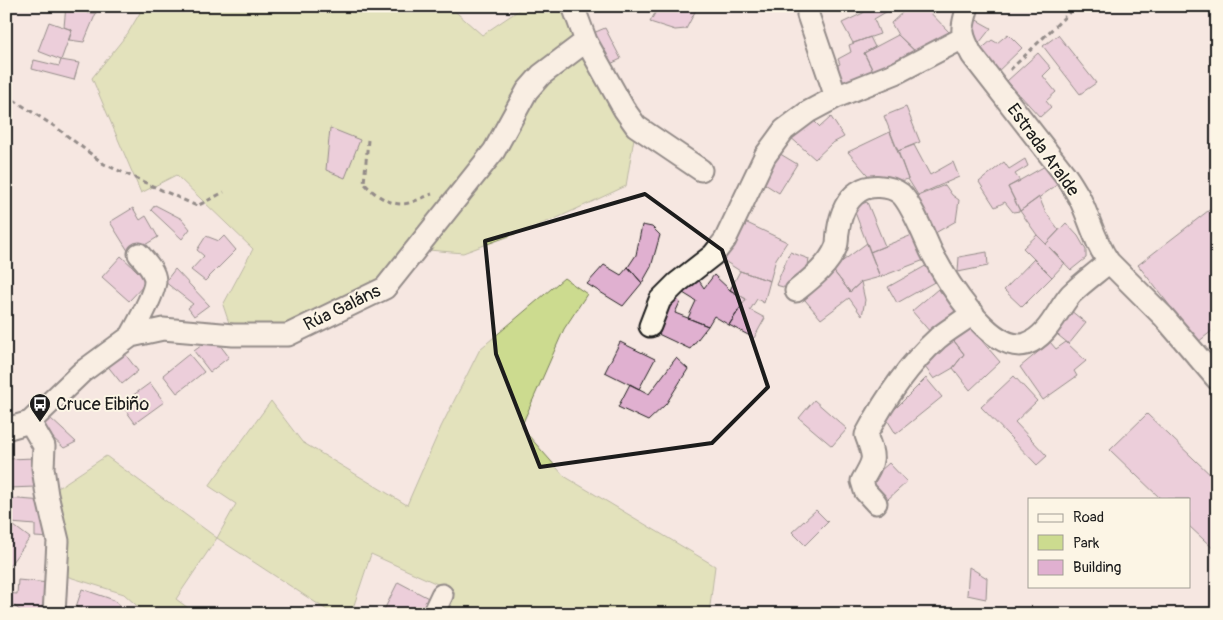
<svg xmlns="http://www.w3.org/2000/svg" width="1223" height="620" viewBox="0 0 1223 620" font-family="Pangolin,sans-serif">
<rect width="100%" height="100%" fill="#f6e7e1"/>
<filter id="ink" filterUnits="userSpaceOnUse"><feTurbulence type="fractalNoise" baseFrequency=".02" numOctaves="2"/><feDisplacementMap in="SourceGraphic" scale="10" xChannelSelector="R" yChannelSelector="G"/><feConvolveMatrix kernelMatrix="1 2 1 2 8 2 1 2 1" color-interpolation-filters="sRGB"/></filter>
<g filter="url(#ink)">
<!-- green -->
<path fill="#ccdb8f" stroke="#747c56" d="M144,6h305l33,29 43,-29h49l62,120 -10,60 -71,33 -92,34 -46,-4 -32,39 -92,44 -60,3 -10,-30 30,-56 -77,-74 -35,18 -49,-115 36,-45z
M564,278l23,16 -23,35 -43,98 43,49 151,90 -6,48h-264l10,-22 -84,-38 -20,60h-18l-116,-76 -41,61 20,15h-50l-22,-20 -61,-19 -16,-80 59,-39 111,82 19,-34 -27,-18 62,-85 31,41 105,63 34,-78 39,-78z"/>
<!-- building -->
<path fill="#e0b0d0" stroke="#1c1c1c" d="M66,6h23l-2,7h9l-12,29 -15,-2 3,-10 -8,-3z
M659,6h39l-12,23 -11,1 -25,-8z
M871,6h17l3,3 -17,10 6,15 -27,9 -11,-20 21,-10z
M901,6h23l26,27 -30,23 -22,-21 -7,-12 14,-13z
M973,18l18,10 -15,19 -5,-24z
M49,22l23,8 -11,30 -23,-9z
M605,28l16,31 -15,7 -15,-32z
M1008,34l14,14 -29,28 -14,-25 13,-11 5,3z
M898,35l22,21 -45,19 -11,-22z
M1058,35l38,48 -16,11 -37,-48z
M870,37l5,10 -11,6 11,22 -37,13 -6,-20 8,-4 -2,-5 13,-7 -2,-7z
M1038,53l13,15 -8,8 13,16 -10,9 5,6 -11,10 -33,-36z
M34,60l25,6 2,-6 18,3 -5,17 -42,-11z
M906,107l14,35 -22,9 -14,-35z
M831,117l13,20 -13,7 -16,15 -26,-23 22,-18 9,9z
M330,128l30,12 -15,38 -19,-8z
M890,132l18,47 -14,4 -22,-3 -24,-28z
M914,145l16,30 23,-13 6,15 -41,18 -10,-16 -10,-28z
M777,152l20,12 -18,29 -19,-12z
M1025,159l3,7 -13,8 5,7 -12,6 12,24 -7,1 -8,-10 -10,5 -16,-25 25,-20 5,7z
M1047,165l14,17 -41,29 -12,-24z
M945,185l7,10 7,5 -3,21 -26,15 -20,-37z
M1039,197l6,14 14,19 -13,14 -9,-9 -17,-24z
M867,202l18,44 -15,6 -17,-45z
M1217,204v123l-19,15 -60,-77z
M155,205l27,14 8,10 -8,10 -31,-29z
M133,208l7,12 6,-4 12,21 -28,17 -20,-32z
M747,223l40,19 -11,17 -6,22 -30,-10 -17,-11z
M1066,223l12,13 8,14v8l-15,12 -25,-26z
M642,225l10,2 8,8 -9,32 -9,16 -14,-16 8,-12z
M917,233l10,26 -47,18 -10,-25z
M1037,235l28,28 -13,14 -29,-29z
M206,236l13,5 5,-5 12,14 -31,31 -14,-11 13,-14 -7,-6z
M867,243l13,34 -19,5 -11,10 -18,-23z
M790,252l19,7 -2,13 -17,17 -14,-4z
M987,252l1,14 -30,6 1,-15z
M121,256l27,25 -19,20 -27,-24z
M1034,259l18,18 -30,30 -18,-17z
M929,264l9,16 -41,23 -9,-16z
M604,265l17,10 7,-8 14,16 -19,23 -36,-22z
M175,269l34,36 -15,11 -6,-8 5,-4 -28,-22z
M832,269l18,23 11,-10 4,18 -3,16 -13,-18 -28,21 -16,-19 -4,-6z
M740,271l30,10 -6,22 -7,-4 -7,11 15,8 -11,20 -25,-13 17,-26 -16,-9z
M714,275l16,15 16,9 -17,26 -15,-9 -6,10 -20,-8 8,-17 -13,-8 13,-17 8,12z
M938,289l18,21 -25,23 -19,-22z
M675,297l5,5 -5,11 33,13 -18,23 -34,-16 7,-19z
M1070,310l16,13 -17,21 -16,-13z
M970,327l30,35 -30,28 -17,-22 11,-14 -13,-17z
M951,337l13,17 -11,14 -19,11 -12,-16z
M210,339l6,1 13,17 -19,15 -16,-21z
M620,342l35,17 -16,30 -34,-17z
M1050,342l6,7 10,-7 20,19 -12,10 3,5 -34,24 -23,-33z
M122,350l16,21 -16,13 -16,-20z
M189,354l15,18 -27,21 -14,-18z
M676,358l12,11 -22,35 -18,17 -30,-14 12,-23 19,10z
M1014,376l23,25 -22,21 32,34 -10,9 -56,-58z
M926,378l16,19 -46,37 -10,-16z
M150,383l14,19 -29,21 -14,-19z
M814,400l33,29 -15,17 -33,-28z
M1147,414l70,67v71l-28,-26v-27h-28l-51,-49z
M50,418l26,24 -12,6 -23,-21z
M35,458v29l-26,1v-29z
M889,463l18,19 -19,17 -18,-19z
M6,498l38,3 6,37 -15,-1v-12l-24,-2 -5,-3z
M816,510l12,12 -23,23 -13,-13z
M6,520l24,18 -24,32z
M969,567l18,11 -1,21 -19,-4z
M18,580l31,3 -3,31h-21l-19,-14v-7l11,1z
M398,582l36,19 -7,13h-45z
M82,589l32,11 16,14h-50l2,-5 -6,-2z"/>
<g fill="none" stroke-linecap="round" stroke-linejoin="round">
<!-- minor casing -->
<g stroke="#1c1c1c" stroke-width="25">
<path id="minor" d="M968,6c-7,25 -8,26 4,49l94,121c5,7 9,14 13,21 11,22 15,44 30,65l54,54 54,63
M808,15l28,82
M586,41l38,68 12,17 65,44
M796,291c15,-12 33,-26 40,-44 2,-5 1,-11 2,-15 2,-15 7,-31 20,-40 11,-8 32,-7 43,2 11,11 23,42 30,57 14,27 59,103 95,93 22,-7 31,-34 45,-50 11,-11 25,-21 38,-32
M650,326l10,-26 17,-17 36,-28 12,-15 40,-84 19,-26 24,-18 28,-15 60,-24 67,-35
M131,336c6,-11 24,-43 24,-55 0,-10 -10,-20 -16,-27
M30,422l14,24 -1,22 4,27 11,46 -4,73
M6,429l24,-7 52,-50 49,-36 32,-7 70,6h55l97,-47 109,-137 33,-60 14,-16 45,-34 -13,-35
M876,503l-11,-12 -3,-10c13,-22 13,-22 4,-46 19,-36 41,-69 72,-97 11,-9 24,-16 35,-25
M433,614l9,-19"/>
</g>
<!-- path -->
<path stroke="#1c1c1c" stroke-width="3" stroke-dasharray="5 4" stroke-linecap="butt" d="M1010,70l66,-64
M6,95l51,33 47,36 93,42 27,-14
M368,140l-4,43c9,10 23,21 38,21 9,0 21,-7 30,-10"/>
<!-- minor -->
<use href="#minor" stroke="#fcf5e5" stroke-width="21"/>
</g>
</g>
<!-- marked area -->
<path d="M0 0H1223V620H0ZM645,194l77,56 46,137 -56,56 -172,24 -44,-113 -11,-113z" fill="#f6e7e1" fill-opacity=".55" fill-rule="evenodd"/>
<path fill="none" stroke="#1c1c1c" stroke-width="4" stroke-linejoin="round" d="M645,194l77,56 46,137 -56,56 -172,24 -44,-113 -11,-113z"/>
<!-- icons -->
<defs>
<g id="bus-pin" transform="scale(1.125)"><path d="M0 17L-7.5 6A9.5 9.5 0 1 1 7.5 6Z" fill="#1c1c1c" stroke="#fcf5e5"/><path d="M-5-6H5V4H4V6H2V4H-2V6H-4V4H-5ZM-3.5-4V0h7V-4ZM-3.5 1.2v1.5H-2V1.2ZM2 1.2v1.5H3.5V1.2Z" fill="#fff"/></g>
</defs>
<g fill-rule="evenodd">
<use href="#bus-pin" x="40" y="404"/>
</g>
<g text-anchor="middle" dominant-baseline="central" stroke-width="4" stroke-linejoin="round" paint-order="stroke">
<!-- street labels -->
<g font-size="18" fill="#1c1c1c" stroke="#fcf5e5">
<text transform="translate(1043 150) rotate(54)">Estrada Aralde</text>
<text transform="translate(342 308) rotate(-26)">Rúa Galáns</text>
</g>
<!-- poi labels -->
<g font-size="18" fill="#1c1c1c" stroke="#fcf5e5" text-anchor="start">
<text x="56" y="404">Cruce Eibiño</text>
</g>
</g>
<!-- margin -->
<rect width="1223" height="620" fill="none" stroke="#fcf5e5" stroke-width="25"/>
<rect x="12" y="12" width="1198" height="595" fill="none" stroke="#1c1c1c" stroke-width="2" filter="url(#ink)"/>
<!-- legend -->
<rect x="1028" y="498" width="162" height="90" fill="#fcf5e5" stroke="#a29e95"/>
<rect x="1038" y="514" width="25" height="8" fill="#fcf5e5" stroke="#a29e95"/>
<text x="1073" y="522" font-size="15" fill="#1c1c1c">Road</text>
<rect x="1038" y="535" width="25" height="15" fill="#ccdb8f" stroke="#a29e95"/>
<text x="1073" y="548" font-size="15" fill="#1c1c1c">Park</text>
<rect x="1038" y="560" width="25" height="15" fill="#e0b0d0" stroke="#a29e95"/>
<text x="1073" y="572" font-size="15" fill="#1c1c1c">Building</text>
</svg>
